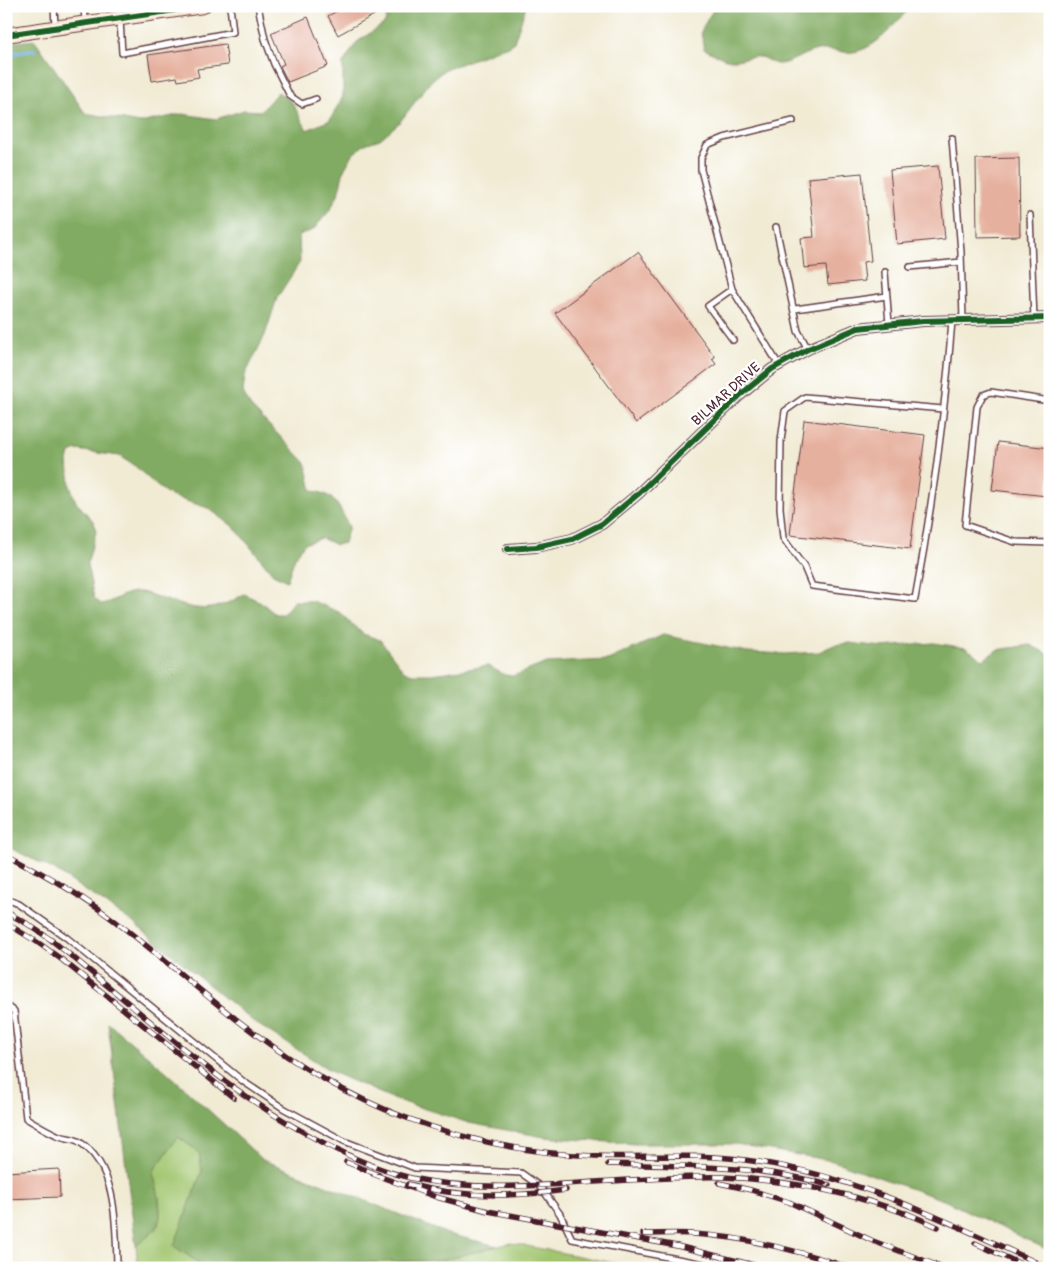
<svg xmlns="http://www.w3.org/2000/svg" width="1056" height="1274" viewBox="0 0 1056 1274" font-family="Pangolin,sans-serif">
<rect width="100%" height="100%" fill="#fff"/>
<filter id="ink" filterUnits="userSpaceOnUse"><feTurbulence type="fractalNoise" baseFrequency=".02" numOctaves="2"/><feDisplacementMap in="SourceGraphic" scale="10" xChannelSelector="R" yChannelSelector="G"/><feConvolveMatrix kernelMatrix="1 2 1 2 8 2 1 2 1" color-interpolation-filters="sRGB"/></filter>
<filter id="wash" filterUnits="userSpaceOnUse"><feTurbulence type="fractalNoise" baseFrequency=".0096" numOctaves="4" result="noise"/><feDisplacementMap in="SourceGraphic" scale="20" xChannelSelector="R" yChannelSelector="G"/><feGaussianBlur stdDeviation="1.12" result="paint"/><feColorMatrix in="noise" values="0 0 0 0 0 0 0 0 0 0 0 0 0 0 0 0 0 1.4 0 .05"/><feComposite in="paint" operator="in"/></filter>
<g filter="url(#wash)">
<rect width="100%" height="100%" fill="#f1ebd4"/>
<!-- green -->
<path fill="#a2c670" stroke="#76724e" d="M178,1137l22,15 2,19 -28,75 32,22h-83l15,-2 -2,-20c7,-6 16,-12 21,-19 7,-9 0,-45 -4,-55z
M511,1243l129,25h-314l5,-5 112,-3z"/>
<!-- forest -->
<path fill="#81ab62" stroke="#666546" d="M389,6h137l-12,36 -6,4 -64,24 -13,11 -32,42 -19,16 -15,5 -12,10 -9,16 -6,25 -8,15 -17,20 -14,5 1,27 -23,36 -12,37 -20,40 -2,17 7,14 56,57 6,28c23,2 28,17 37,36l-5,16 -8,2 -15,-7 -17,6 -9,13 -8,24 -14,-7 -39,-47 -26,-19 -37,-12 -14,-10 -22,-20 -16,-10 -42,-6 -7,3 -2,8 2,25 6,16 18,20 2,10 -9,32 7,34 7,6c14,-2 24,-14 40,-12 7,1 15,5 22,7 36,12 48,15 81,-5l17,8 14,12h8l11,-13h18l27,11 24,22 17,6 23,30 9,4h20l56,-8 17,9 8,1 34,-13 61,-3 55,-25 85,17 37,2 34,-2 15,-7 16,-2 32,4 52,-4 32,5 17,12 14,-10 33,-5 20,10v596l-104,-50 -113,-40 -97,-17h-101l-91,-7 -75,-14 -75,-24 -60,-26 -80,-51 -123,-101 -78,-52 -47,-23v-803l29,-3 50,73 55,10 42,-9 34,5 28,-9 17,1 17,-19 14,10 15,28 23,-10 13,-24v-33l14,-21 28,-19z
M716,6h196c-15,14 -27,33 -46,42 -19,9 -26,1 -45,2 -15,0 -29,14 -43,14 -6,0 -12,-6 -18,-7 -12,-1 -17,3 -27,3 -9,0 -20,-7 -29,-11l-3,-17 7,-14z
M108,1023l60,50 95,87 185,74 49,12 -54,14 -112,3 -5,5h-120l-32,-22 28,-75 -3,-19 -21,-15 -25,35c3,10 11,46 4,55 -5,7 -15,13 -21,19z"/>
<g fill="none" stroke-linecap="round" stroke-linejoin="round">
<!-- stream -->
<path stroke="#73afe4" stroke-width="4" d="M6,54l28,-4"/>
</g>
<g id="blocks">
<!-- building -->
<path fill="#e6b09e" d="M346,6h44l-52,29 -10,-19z
M308,17l20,49 -40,16 -8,-16 4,-2 -13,-31z
M225,44l3,21 -31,4 2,8 -21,4 -1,-4 -25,4 -4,-26z
M1019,158l1,78 -43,1 -1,-78z
M938,166l7,73 -48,5 -7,-74z
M862,173l9,88 -8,1 2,19 -37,4 -2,-19 -22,2 -3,-30 13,-1 -6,-59z
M638,252l77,105 -3,2 4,5 -80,59 -81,-110z
M804,420l121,15 -15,114 -120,-14z
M998,442l52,6v23l-3,25 -55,-6z
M59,1169l1,28 -54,2v-27z"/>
</g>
</g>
<g filter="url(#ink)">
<use href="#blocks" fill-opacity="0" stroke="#633e44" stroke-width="1"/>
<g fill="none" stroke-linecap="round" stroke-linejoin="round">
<!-- service casing -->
<g stroke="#633e44" stroke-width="8">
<path id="service" d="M54,6l1,20
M83,6l3,17
M258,6l7,33 9,25 16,32 12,8 14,-5
M120,20l2,33 111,-21 -3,-26
M952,138l9,114 2,68
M1030,215l4,104
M776,227l22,104 10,18
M910,267l51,-5
M885,272l4,52
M732,289l-24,17 25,34
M795,309l92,-13
M1048,318l2,16
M779,365l-47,-76 -31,-119v-12l6,-13 17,-7 69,-17
M1050,401l-59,-9 -8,3 -6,12 -12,118 50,17 35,1
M943,409l-138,-12 -20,14 -4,30 -1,67 3,30 21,29 8,19 103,13c17,-92 30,-185 37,-278
M6,899l13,5 48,34 177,144 39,26 61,33 71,27 106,5 17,12 7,8 15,21 12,25 132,25 10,4
M6,1005l8,6 12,107c10,6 20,12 31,17 6,3 15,3 21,6 40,24 38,87 39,127"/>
</g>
<!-- minor casing -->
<g stroke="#633e44" stroke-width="12">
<path id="minor" d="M508,549l28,-2 36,-8 30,-15 36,-30 101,-98 33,-27 36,-20 50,-21 65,-7 127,-3"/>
</g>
<!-- secondary casing -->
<g stroke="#633e44" stroke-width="16">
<path id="secondary" d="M6,35l197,-29"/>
</g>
<!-- service -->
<use href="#service" stroke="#fff" stroke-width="5"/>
<!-- minor -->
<use href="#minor" stroke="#fff" stroke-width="10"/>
<!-- secondary -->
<use href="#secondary" stroke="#fde4d1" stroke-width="14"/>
<!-- rail casing -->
<g stroke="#4a1f2b" stroke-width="5.5">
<path id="rail" d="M6,854c33,17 64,35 94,56 52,37 98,81 149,119 47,36 99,67 155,88 61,23 126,37 191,39 50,2 100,-3 150,4 106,13 206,63 303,108
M6,912l20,11 24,16c94,73 178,159 286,210 23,12 49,23 75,29 71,15 145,6 217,2 31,-1 64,-4 95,-3 63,3 130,16 189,39
M6,923l31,19 24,17 173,139
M346,1162l33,13
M608,1164c74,2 149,1 221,21
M373,1174l63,23 52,14 189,35 89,22
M719,1183l32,7 38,12 84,39 71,27
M408,1184c50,14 107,13 158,6
M906,1213l32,14
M643,1234c16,0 33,-1 50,0 53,3 107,17 158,34
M975,1243l50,23"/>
</g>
<!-- rail -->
<use href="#rail" stroke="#fff" stroke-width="4" stroke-dasharray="11" stroke-linecap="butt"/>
<!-- cycleway casing -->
<g stroke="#fff" stroke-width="9">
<path id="cycleway" d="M6,35l197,-29
M508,549l28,-2 36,-8 30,-15 36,-30 101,-98 33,-27 36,-20 50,-21 65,-7 127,-3"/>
</g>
<!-- cycleway -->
<use href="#cycleway" stroke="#1b5e20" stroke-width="6"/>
</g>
</g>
<g text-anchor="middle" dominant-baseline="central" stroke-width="4.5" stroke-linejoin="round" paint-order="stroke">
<!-- street labels -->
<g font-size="14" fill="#4a1f2b" stroke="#fff">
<text transform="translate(726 394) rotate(-42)">BILMAR DRIVE</text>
</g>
</g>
<!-- margin -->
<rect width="1056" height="1274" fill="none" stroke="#fff" stroke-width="25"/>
</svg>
